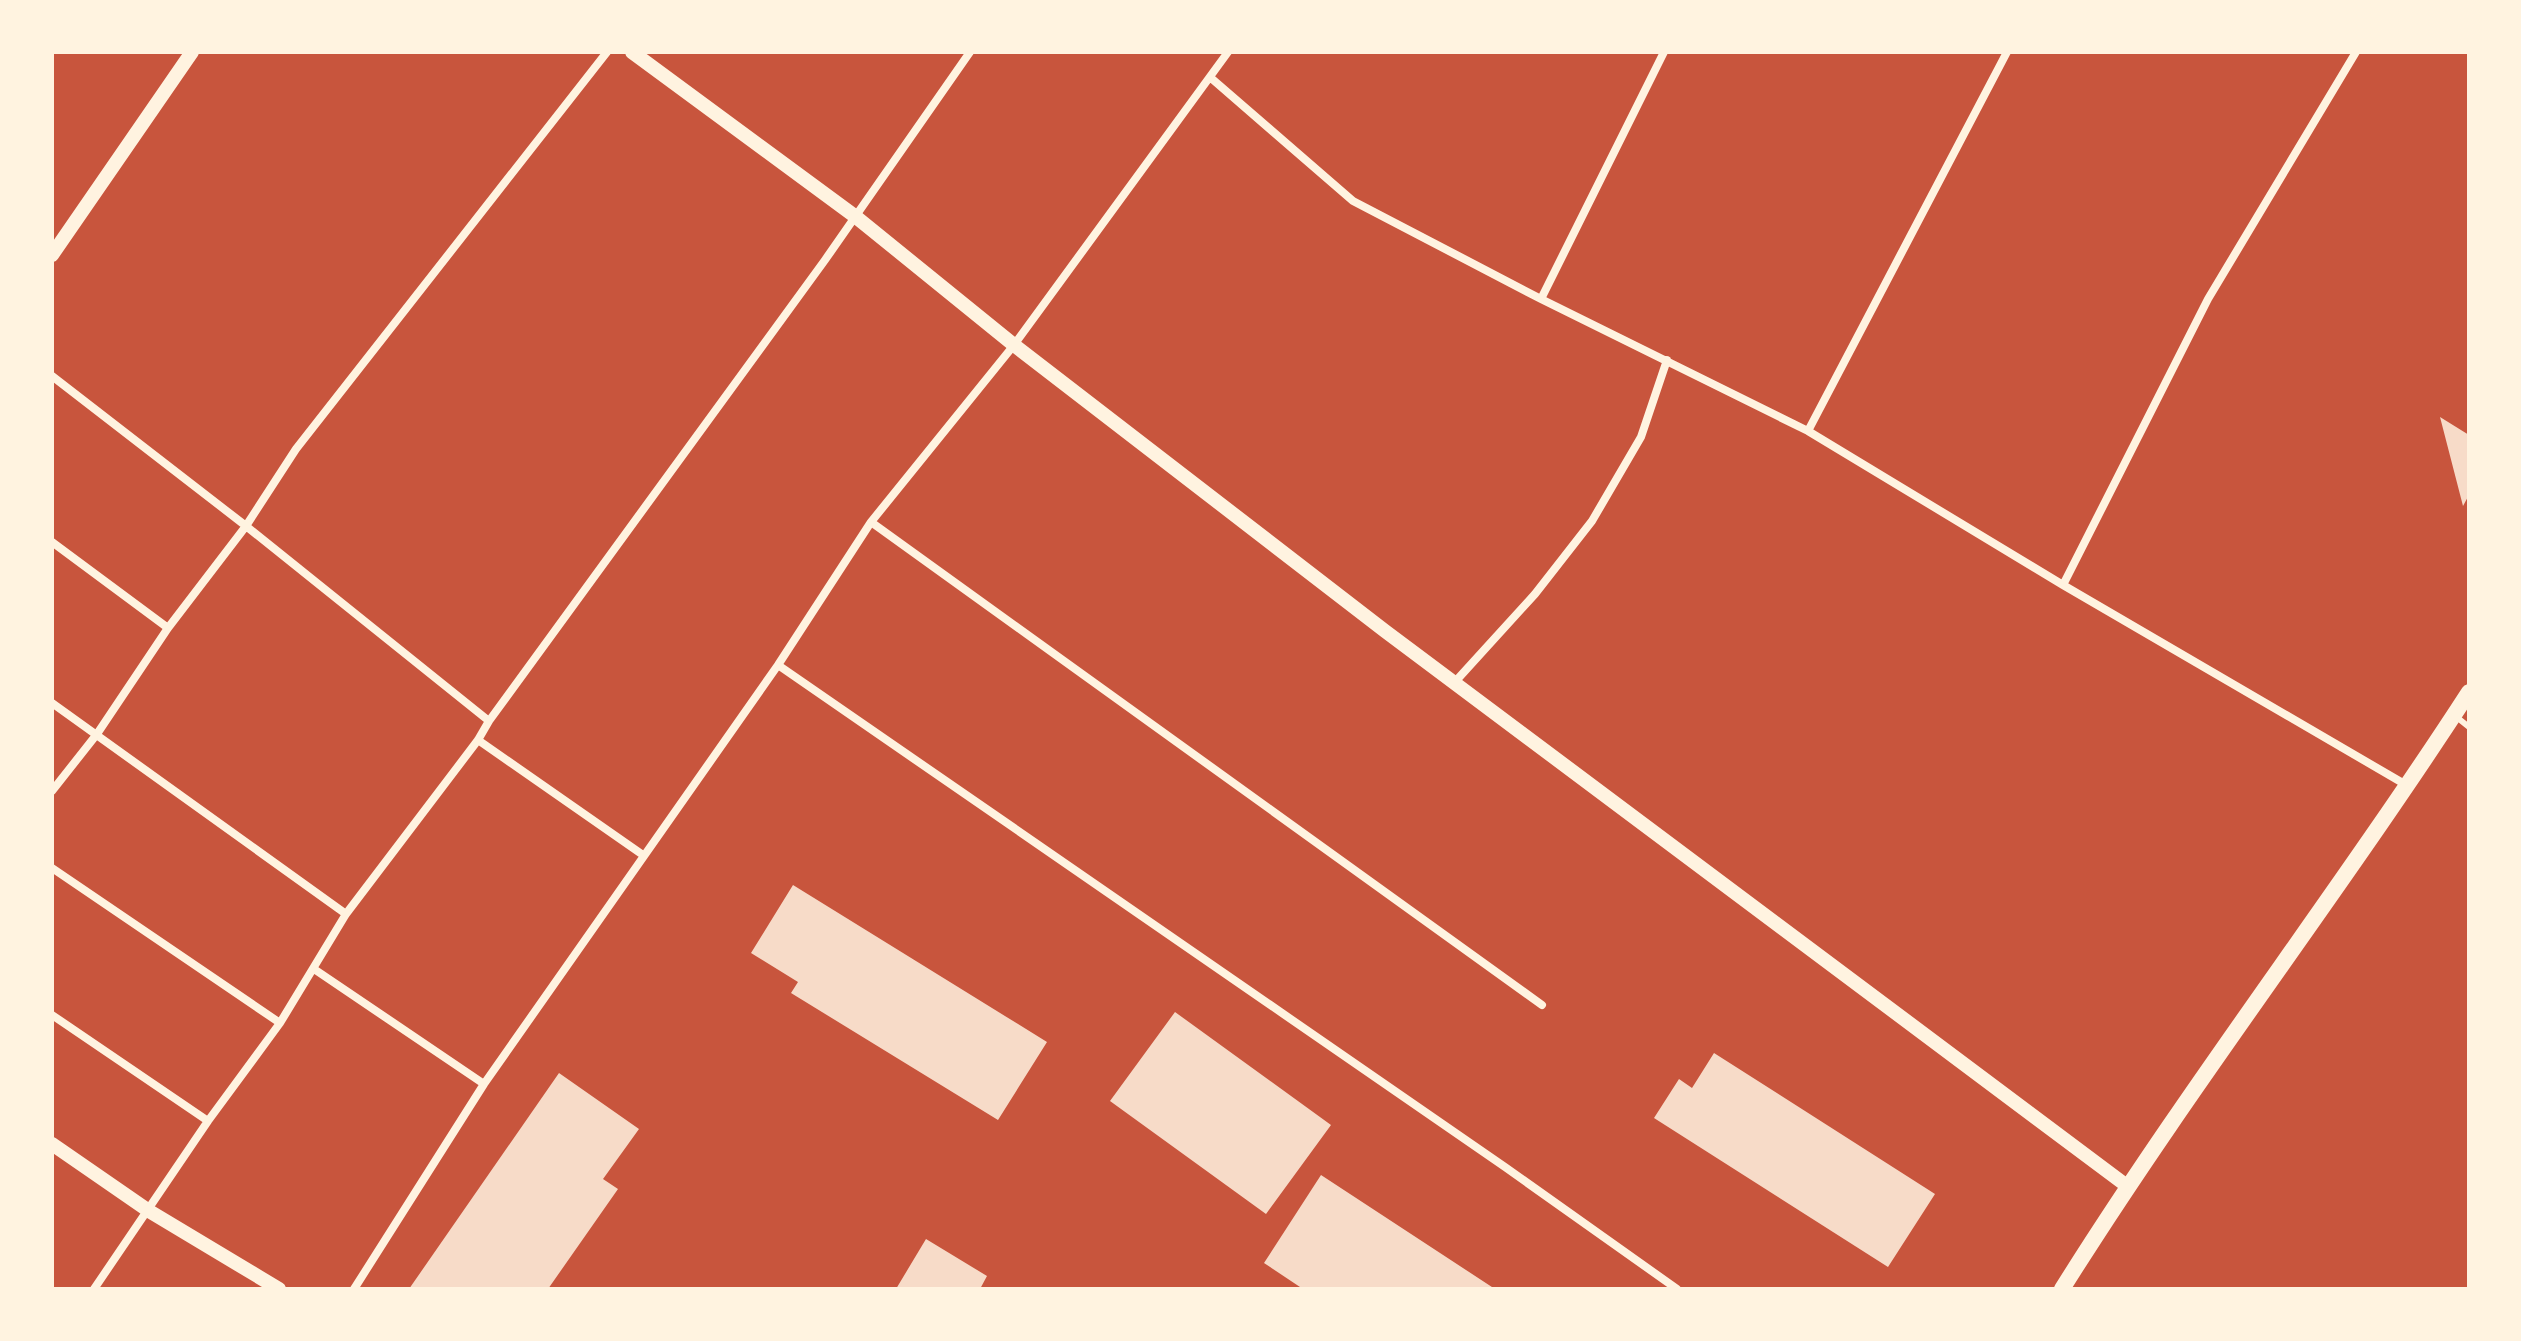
<svg xmlns="http://www.w3.org/2000/svg" width="2521" height="1341" viewBox="0 0 2521 1341" font-family="Merriweather,serif">
<rect width="100%" height="100%" fill="#c8553d"/>
<!-- building -->
<path fill="#f7dbc8" d="M2440,417l29,18v60l-6,11z
M793,885l254,157 -49,78 -207,-127 7,-11 -47,-29z
M1175,1012l156,113 -65,89 -156,-113z
M1714,1053l221,141 -47,73 -234,-149 25,-39 13,9z
M559,1073l80,56 -36,50 15,10 -70,100h-139z
M1321,1175l174,114h-192l-39,-26z
M926,1239l61,37 -7,13h-84z"/>
<g fill="none" stroke-linecap="round" stroke-linejoin="round">
<!-- service -->
<path stroke="#fff3e0" stroke-width="6" d="M2454,715l15,12"/>
<!-- minor -->
<path stroke="#fff3e0" stroke-width="8" d="M1211,78l142,123 188,98 267,132 255,154 345,201
M1541,299l123,-247
M52,376l194,150 243,195
M1808,431l199,-379
M871,522l671,483
M52,542l116,86
M2063,585l145,-286 148,-247
M778,665l727,502 172,122
M1454,683l81,-89 57,-73 49,-84 26,-77
M52,703l294,211
M478,740l165,115
M52,791l45,-57 71,-106 78,-102 50,-77 311,-397
M52,868l228,155
M314,969l170,115
M52,1015l156,106
M94,1289l114,-168 72,-98 66,-109 132,-174 11,-19 336,-461 145,-208
M354,1289l130,-205 294,-419 93,-143 143,-177 214,-293"/>
<!-- tertiary -->
<path stroke="#fff3e0" stroke-width="14" d="M632,52l224,165 158,128 371,286 742,555
M52,255l140,-203
M52,1144l97,67 130,78"/>
<!-- secondary -->
<path stroke="#fff3e0" stroke-width="16" d="M2062,1289c128,-204 276,-395 407,-597"/>
</g>
<!-- border -->
<rect width="2521" height="1341" fill="none" stroke="#fff3e0" stroke-width="108"/>
</svg>
